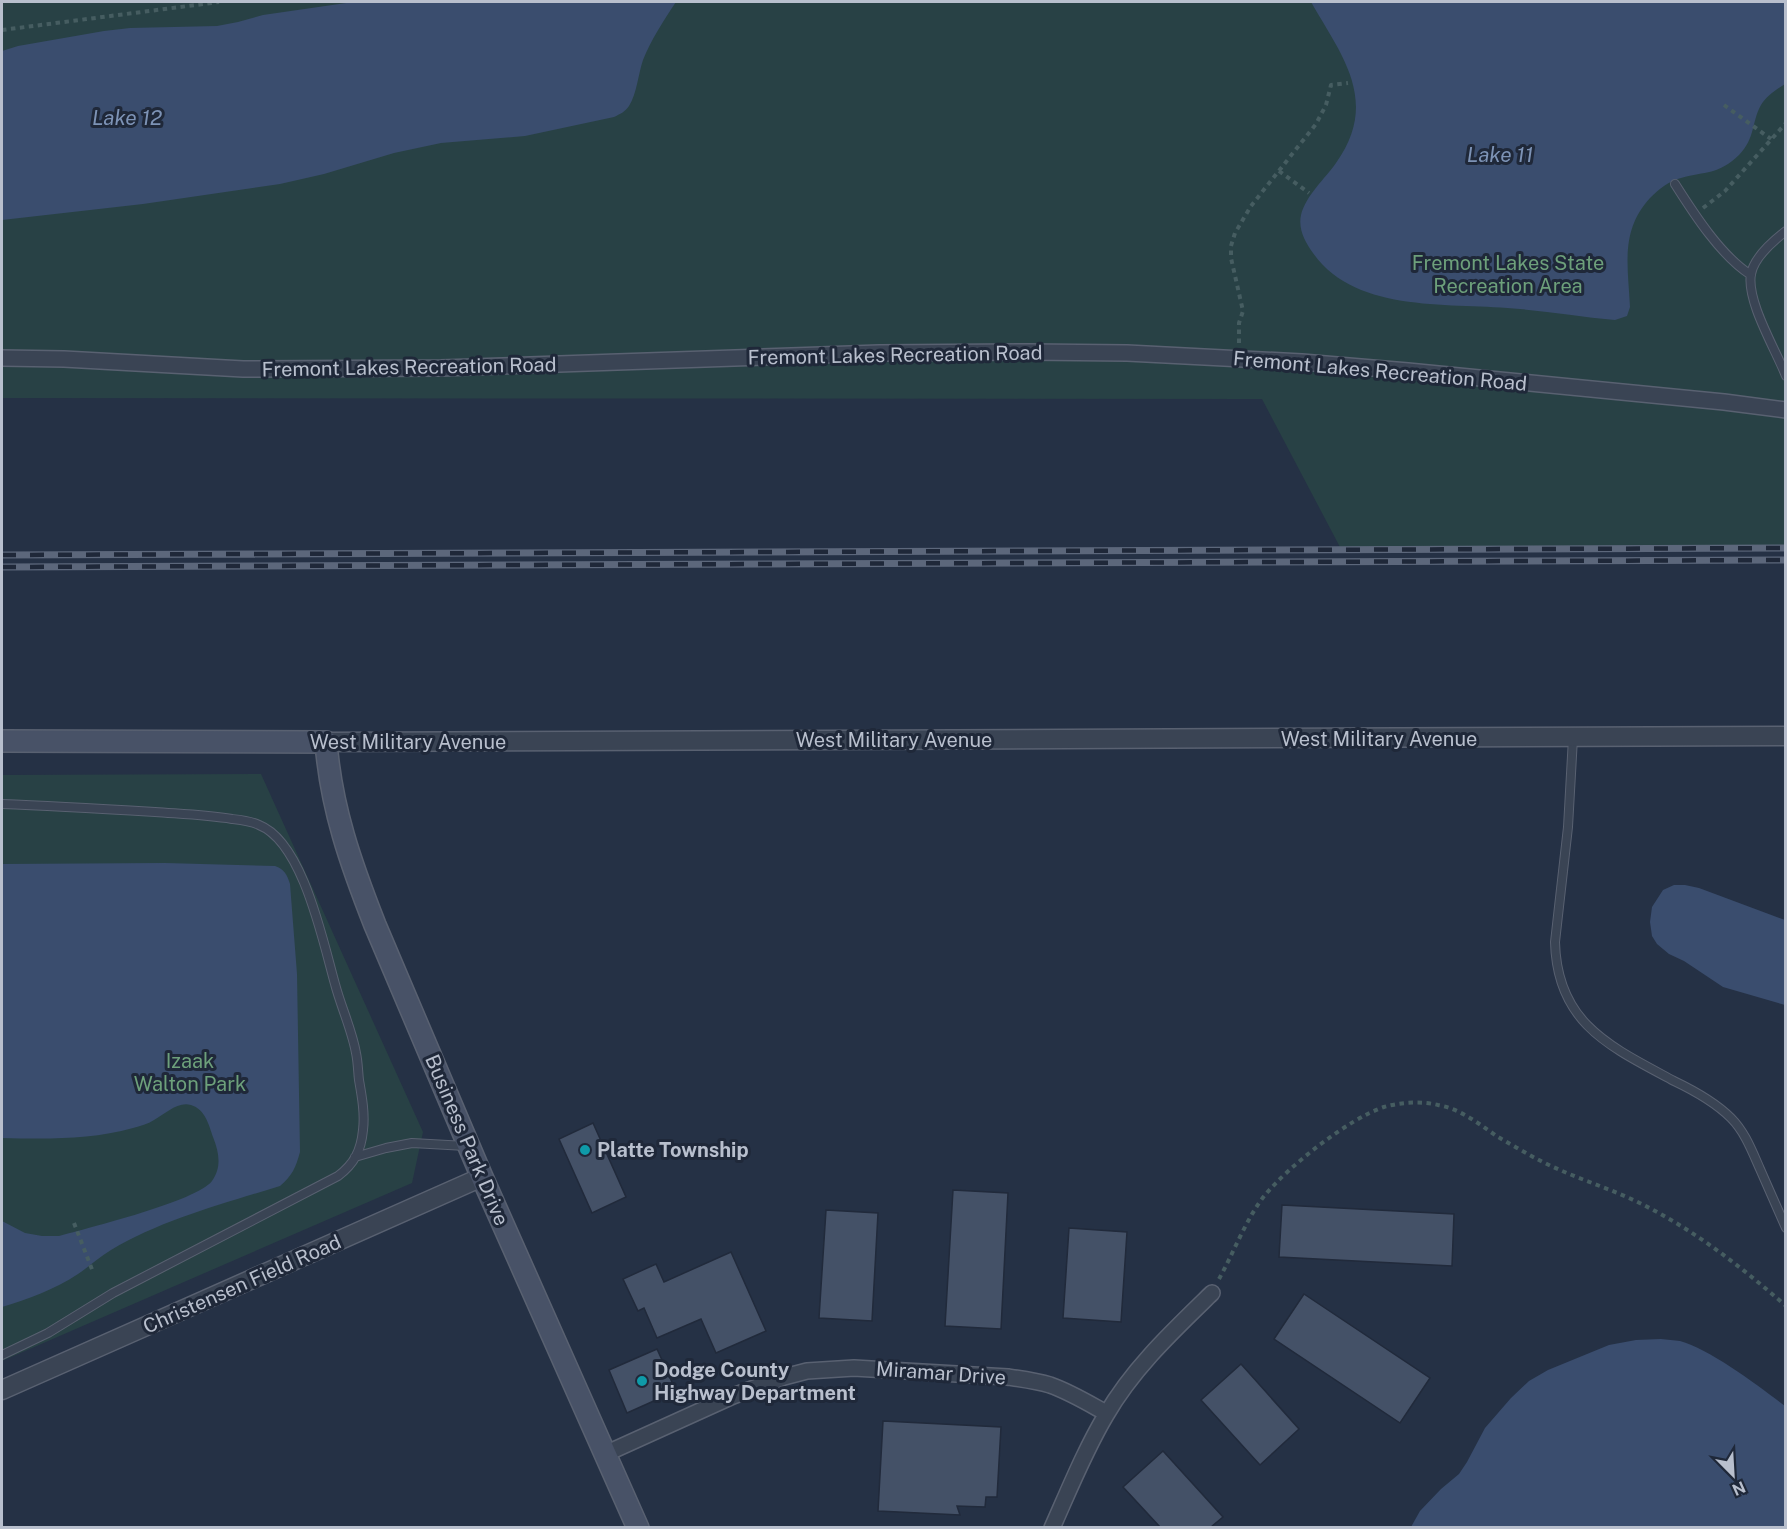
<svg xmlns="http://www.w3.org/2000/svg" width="1787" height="1529" viewBox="0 0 1787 1529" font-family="'Public Sans',sans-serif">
<rect width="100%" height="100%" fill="#253145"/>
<!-- green -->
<path fill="#284145" d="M2,2h1783v546l-444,1 -79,-150 -1260,-1z
M261,774l162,358 -11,51 -410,178v-586z"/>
<!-- water -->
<path fill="#3a4d6e" d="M353,2h323c-12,18 -25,38 -33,58 -5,15 -6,33 -14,46 -4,6 -9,8 -15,11l-89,19 -84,7 -47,10 -70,21 -44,10 -137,20 -141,16v-169l16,-5 86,-15 26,-3 87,-2 21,-4 25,-7z
M1311,2h474v82c-8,5 -19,12 -24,21 -10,18 -5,32 -22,50 -21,20 -33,16 -58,23 -12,3 -22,11 -31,20 -30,33 -22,67 -20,109l-3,9 -12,4c-32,-3 -63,-8 -95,-11 -66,-7 -164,6 -207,-56 -8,-11 -15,-24 -12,-38 5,-20 24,-36 35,-52 44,-62 6,-107 -25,-161z
M165,863l110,3c9,3 12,8 15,18l7,90 3,178c-4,15 -8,24 -20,34 -55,17 -119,34 -169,64 -12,7 -22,17 -33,24 -24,16 -50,25 -76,33v-86l23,12 17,3h17c29,-8 138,-35 153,-55 10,-14 7,-29 1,-44 -4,-12 -8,-28 -22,-32 -13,-4 -26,9 -37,15 -6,4 -14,6 -21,8 -43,12 -87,11 -131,10v-274z
M1674,885h11l14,3 86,32v85l-62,-18 -39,-26 -15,-7 -12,-10 -5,-8 -2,-14 2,-15 11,-17z
M1661,1339c6,1 13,1 19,2 30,8 80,46 105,65v121h-374l9,-16 21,-22 18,-15 8,-12 18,-34 26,-30 18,-17 19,-11 61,-25 27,-5z"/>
<!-- building -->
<path fill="#445167" stroke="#212a3b" stroke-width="1.5" d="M593,1123l33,74 -34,16 -33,-74z
M953,1190l55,3 -7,136 -56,-3z
M1282,1205l172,9 -2,52 -173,-9z
M826,1210l52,3 -6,108 -53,-3z
M1069,1228l58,4 -6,90 -58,-4z
M731,1252l35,79 -50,22 -15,-34 -44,19 -13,-30 -6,3 -15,-32 33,-15 8,18z
M1304,1294l126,84 -30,45 -126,-84z
M657,1349l19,42 -49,22 -18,-43z
M1241,1364l58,65 -39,36 -59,-65z
M883,1421l118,6 -4,70h-11l-1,10 -28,-1 3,9 -82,-4z
M1163,1451l60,66 -12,10h-51l-37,-40z"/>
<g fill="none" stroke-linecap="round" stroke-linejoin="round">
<!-- service casing -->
<g stroke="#596171" stroke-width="10">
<path id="service" d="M1675,184c19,30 46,72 76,91
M1786,231c-13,10 -32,27 -35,43 -5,27 25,76 35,102
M1573,738l-5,89 -13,115c2,82 56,105 119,139 21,10 41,21 57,37 14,14 21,33 29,51 9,20 17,39 26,59
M2,804c51,2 102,5 153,8 26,2 52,3 77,7 9,1 19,2 27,6 44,17 64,117 76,159 6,23 17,46 21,69 2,9 2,19 3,27 3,17 6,34 4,50 -2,21 -9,34 -25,46l-225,117 -65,40 -46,22
M355,1157l31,-9 26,-5 54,3"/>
</g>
<!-- minor casing -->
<g stroke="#596171" stroke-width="18">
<path id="minor" d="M2,358l62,1 179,10 198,-1 438,-15 151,-1 97,1 175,9 106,9 316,31 62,8
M605,1454l128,-58 51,-19 23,-6 47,-3 154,9c14,2 29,4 42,8 20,7 38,18 56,28
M1052,1528c17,-38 33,-78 54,-113 27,-47 68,-85 106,-122"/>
</g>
<!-- tertiary casing -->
<g stroke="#596171" stroke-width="21">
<path id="tertiary" d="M326,742l1460,-6
M2,1390l480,-213"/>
</g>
<!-- secondary casing -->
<g stroke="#596171" stroke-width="24">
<path id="secondary" d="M2,741l324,1c5,66 25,122 49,183l107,252 156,351"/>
</g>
<!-- path -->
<path stroke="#465d61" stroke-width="4" stroke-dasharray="4.5 4.5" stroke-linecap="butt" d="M2,30l217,-28
M1724,105l47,34
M1279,171l30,22
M1703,208l22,-17 61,-68
M1239,343v-20l4,-12 -12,-53v-12l4,-13 16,-27 65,-82 10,-19 5,-20 17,-2
M74,1223l19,49
M1219,1279c14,-25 28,-62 46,-84 24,-29 83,-76 119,-88 17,-5 38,-6 54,-2 23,4 41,19 60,32 14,8 29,17 43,24 29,15 59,24 88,37 59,27 109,66 157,108"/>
<!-- service -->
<use href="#service" stroke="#3a4454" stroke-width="8"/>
<!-- minor -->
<use href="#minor" stroke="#3a4454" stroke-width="15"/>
<!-- tertiary -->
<use href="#tertiary" stroke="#3a4454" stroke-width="18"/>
<!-- secondary -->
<use href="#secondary" stroke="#485267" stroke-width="21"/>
<!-- rail casing -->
<g stroke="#5c677b" stroke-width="7">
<path id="rail" d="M2,555l1784,-7
M2,567l1784,-7"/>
</g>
<!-- rail -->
<use href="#rail" stroke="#1f2839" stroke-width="4.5" stroke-dasharray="14" stroke-linecap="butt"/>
</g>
<!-- markers -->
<g fill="#0f9aa8" stroke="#1f2839" stroke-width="2">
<circle cx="585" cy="1150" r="6"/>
<circle cx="642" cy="1381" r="6"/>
</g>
<g text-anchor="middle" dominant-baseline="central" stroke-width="6" stroke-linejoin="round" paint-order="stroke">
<!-- park labels -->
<g font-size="20" fill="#6da07b" stroke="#1f2839">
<text x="1508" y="263">Fremont Lakes State<tspan x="1508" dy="23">Recreation Area</tspan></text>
<text x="190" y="1061">Izaak<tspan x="190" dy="23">Walton Park</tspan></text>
</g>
<!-- street labels -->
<g font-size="20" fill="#b8bfcd" stroke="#1f2839">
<text transform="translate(895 355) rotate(-1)">Fremont Lakes Recreation Road</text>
<text transform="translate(409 367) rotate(-1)">Fremont Lakes Recreation Road</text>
<text transform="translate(1380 371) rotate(5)">Fremont Lakes Recreation Road</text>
<text x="1379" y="739">West Military Avenue</text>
<text x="894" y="740">West Military Avenue</text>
<text x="408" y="742">West Military Avenue</text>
<text transform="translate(467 1140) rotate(67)">Business Park Drive</text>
<text transform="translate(242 1284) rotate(-24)">Christensen Field Road</text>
<text transform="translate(941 1373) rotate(4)">Miramar Drive</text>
</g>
<!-- poi labels -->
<g font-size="20" font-weight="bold" fill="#b8bfcd" stroke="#1f2839" text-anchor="start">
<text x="597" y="1150">Platte Township</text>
<text x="654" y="1370">Dodge County<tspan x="654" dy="23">Highway Department</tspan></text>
</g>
<!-- water labels -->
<g font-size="21" font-style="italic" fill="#7d93b6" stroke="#1f2839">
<text x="127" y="117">Lake 12</text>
<text x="1500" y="154">Lake 11</text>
</g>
</g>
<!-- border -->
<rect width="1787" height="1529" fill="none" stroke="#b8bfcd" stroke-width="6"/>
<!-- north arrow -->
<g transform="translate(1733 1475) rotate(156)" stroke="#1f2839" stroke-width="4.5" paint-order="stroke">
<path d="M0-4.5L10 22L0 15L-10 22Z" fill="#b8bfcd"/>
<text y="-9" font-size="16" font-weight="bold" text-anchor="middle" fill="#b8bfcd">N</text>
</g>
</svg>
